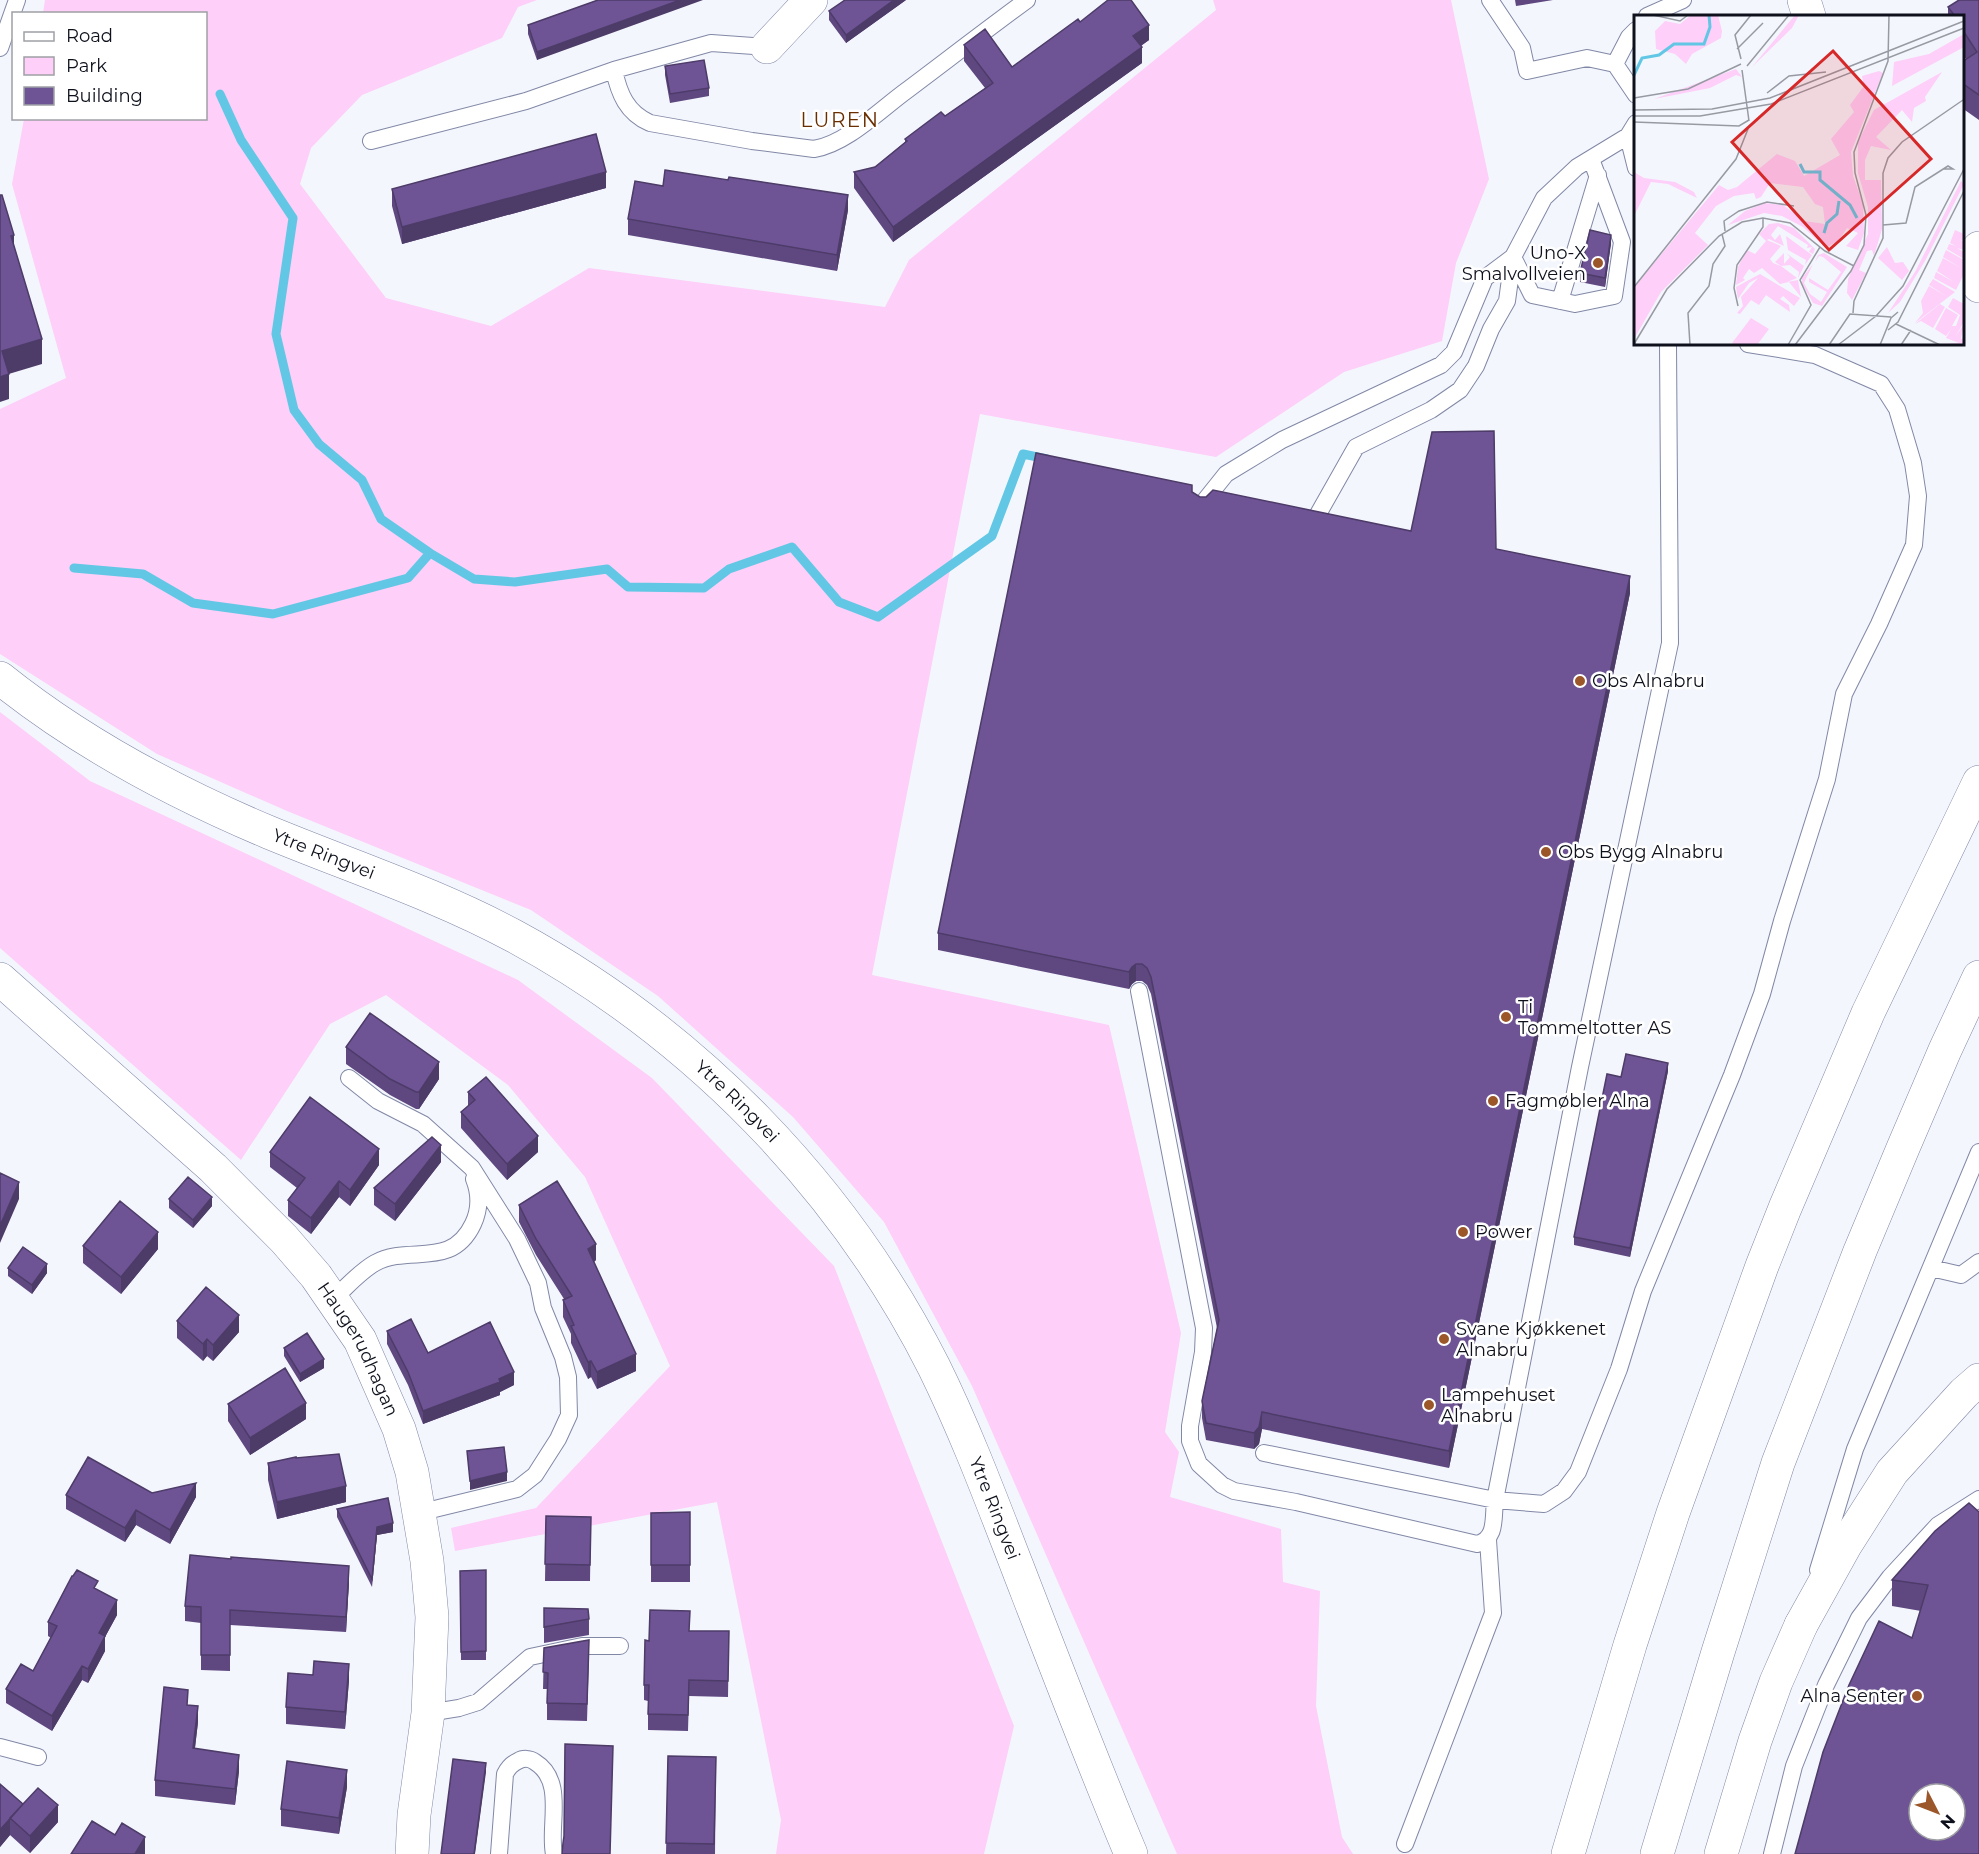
<svg xmlns="http://www.w3.org/2000/svg" width="1979" height="1854" viewBox="0 0 1979 1854" font-family="Montserrat,sans-serif">
<rect width="100%" height="100%" fill="#f4f6fd"/>
<!-- green -->
<path fill="#fdcff9" d="M45,0h492l-19,7 -16,31 -140,57 -51,53 -11,36 86,114 105,28 98,-58 296,39 24,-47 307,-250 -3,-10h238l38,179 -33,84 -14,78 -98,31 -128,85 -236,-43 -108,561 237,50 72,308 -16,99 14,20 -9,45 111,32 2,53 37,9 -4,115 26,131 11,17h-176l-205,-468 -88,-164 -91,-105 -135,-121 -127,-86 -244,-99 -130,-57 -157,-100v-245l66,-31 -54,-194 12,-65 182,-1v-104l-163,-1z
M0,712l90,69 428,199 134,98 182,188 180,460 -30,128h-208l5,-34 -64,-318 -262,49 -4,-23 85,-20 134,-142 -85,-189 -77,-92 -122,-90 -56,29 -89,136 -241,-212z"/>
<g fill="none" stroke-linecap="round" stroke-linejoin="round">
<!-- stream -->
<path stroke="#61c7e4" stroke-width="9" d="M220,94l21,46 52,78 -17,116 18,76 25,34 43,36 19,39 49,34
M74,568l69,6 50,29 80,11 135,-36 22,-25 44,26 41,3 92,-13 21,18 76,1 25,-19 63,-22 47,55 39,15 114,-81 31,-82 24,5"/>
<!-- lane casing -->
<g stroke="#8188a6" stroke-width="18">
<path id="lane" d="M1490,0l32,48 5,23 60,-13 28,6 21,31
M1647,16l36,-16
M0,48l17,-48
M1615,64l14,-27 7,-7
M614,70c5,24 13,43 36,53l102,18 62,8c32,-5 66,-39 92,-58 40,-30 80,-61 121,-91
M1636,123l-8,13 8,32
M371,141l155,-40 88,-31 97,-27 56,4
M1513,257l19,38 43,9 39,-8 8,-54 -31,-83
M1560,301l38,-126
M1202,504l24,-30 56,-34 159,-75 13,-13 31,-74 28,-21
M1317,516l39,-69 75,-37 29,-20 16,-24 15,-37 16,-28 6,-44 31,-59 33,-31 51,-31
M1139,991l65,337 -1,24 -13,74v15l9,23 23,21 12,6 62,11 181,42c20,-5 16,-26 18,-44l85,-433 90,-424 -2,-299
M349,1078l29,23 45,23 49,44 45,71 21,44 5,25 20,49 5,20 1,38 -11,24 -23,36 -18,14 -99,24
M1931,1268l30,7 18,-13
M332,1300c14,-12 27,-28 43,-37 35,-19 76,7 98,-39 7,-15 7,-30 1,-45
M1264,1453l231,47 49,4 20,-13 14,-19 41,-103 24,-78 89,-216 30,-81 20,-73 45,-142 17,-85 35,-70 35,-79 4,-49 -5,-33 -16,-54 -16,-25 -66,-29 -67,-11
M1818,1570l37,-121 124,-297
M428,1713l31,-5 19,-6 52,-45 52,-11h38
M0,1747l38,10
M1405,1844l88,-231 -5,-73
M499,1854l6,-80c3,-6 6,-10 13,-13 5,-3 12,-3 17,1 31,19 13,64 19,92
M1772,1854l22,-88 32,-81 33,-67 31,-41 48,-52 41,-26"/>
</g>
<!-- street casing -->
<g stroke="#8188a6" stroke-width="34">
<g id="street">
<path d="M767,47l44,-47"/>
<path id="s1" d="M0,979l213,189 71,71 32,37 44,64 39,89 13,43 15,89 5,56 -4,96 -14,102 -2,39"/>
<path d="M1801,1625l45,-81 46,-72 72,-79 15,-13"/>
</g>
</g>
<!-- secondary casing -->
<g stroke="#8188a6" stroke-width="34">
<g id="secondary">
<path d="M1804,0l5,16"/>
<path d="M1979,248c-11,12 -10,27 0,38"/>
<path id="s2" d="M0,678c81,65 173,114 268,154 82,34 168,62 246,104 179,97 328,249 420,431 32,65 57,132 83,199 37,96 74,193 114,288"/>
</g>
</g>
<!-- highway casing -->
<g stroke="#8188a6" stroke-width="34">
<path id="highway" d="M1568,1854l62,-209 43,-132 89,-247 23,-58 83,-195 111,-231
M1657,1854l61,-202 60,-189 82,-212 43,-103 42,-98 34,-73
M1721,1854l34,-113 21,-59 25,-57"/>
</g>
<!-- lane -->
<use href="#lane" stroke="#fff" stroke-width="16"/>
<!-- street -->
<use href="#street" stroke="#fff" stroke-width="33"/>
<!-- secondary -->
<use href="#secondary" stroke="#fff" stroke-width="33"/>
<!-- highway -->
<use href="#highway" stroke="#fff" stroke-width="33"/>
</g>
<!-- wall -->
<path fill="#5f4880" d="M598,0l-61,60 -9,-26v-9z
M906,0l-60,43 -17,-23v-9z
M1515,0h38l-37,6z
M1979,0v120l-17,-12v-46l4,-3 -4,-5v-38h-14v-9z
M1080,22l69,18 -8,6 1,17 -249,179 -39,-54v-16l21,-5 30,-25v-3l40,-23 40,-28 -21,-27v-16l48,22z
M665,66l44,22v8l-39,7 -5,-28z
M663,186l185,24 -11,61 -209,-36v-16z
M606,188l-204,56 -10,-38v-17z
M1611,243l-6,44 -25,-5v-9z
M1192,492l8,5 296,52 134,44 -181,875 -187,-39 -3,15 -5,5 -48,-9 -4,-22v-17l15,-73 -66,-334 -4,-9 -5,-4h-6l-4,3 -3,5 -191,-39v-17z
M346,1047l93,32 -20,30h-3l-26,-14 -44,-31z
M1668,1071l-38,186 -56,-12v-8l47,-160z
M468,1092l70,60 -31,28 -46,-52v-16l7,-6z
M270,1152l109,13 -29,41 -11,-9 -28,37 -23,-18v-16l9,-12 -27,-21z
M441,1162l-46,59 -21,-16v-17z
M169,1199l43,7 -19,22 -24,-20z
M519,1205l77,55 -2,2 42,109 -39,18 -6,-12 -3,2 -17,-36v-9l-8,-17v-17l1,-1 -28,-44 -17,-33z
M83,1246l75,3 -37,45 -38,-31z
M8,1268l39,5 -15,21 -24,-18z
M177,1321l62,11 -26,29 -6,-5 -4,5 -26,-23z
M387,1331l41,22 86,32 -14,7v3l-77,29 -15,-39 -21,-41z
M284,1348l40,20 -24,14 -16,-26z
M228,1404l78,15 -56,36 -22,-34z
M296,1458l50,44 -69,17 -9,-39v-17z
M152,1493l44,4 -26,47 -34,-19 -11,17 -59,-33v-14z
M337,1509l56,23 -16,3 -5,52 -35,-70z
M690,1512v70h-39v-69z
M1979,1512l-67,126 9,-27 -29,-5v-26z
M546,1516l45,1 -1,64h-45z
M486,1570v90h-25l-1,-89z
M349,1582l-3,50 -116,-7v46l-29,-1v-47l-16,-2v-15z
M98,1590l19,25 -12,22v14l-17,32 -6,-3 -30,51 -46,-28v-14l27,-18 18,-33 -3,-2v-14z
M544,1608l45,11v16l-45,8z
M689,1631h40l-1,66 -39,-1 -1,35 -40,-1v-29l-4,-1v-15l5,-44z
M544,1648l45,8 -2,65 -40,-1v-31h-4z
M313,1675l36,5 -4,49 -59,-5v-17z
M188,1705l10,17 -3,26 44,23 -4,34 -80,-9v-16z
M668,1756l48,1 -1,97h-49z
M0,1784l23,20 35,18 -28,31 -20,-18 -10,12z
M347,1787l-8,47 -58,-8v-17z"/>
<!-- shaded-wall -->
<path fill="#4d3b68" d="M680,0h23l-166,60v-8z
M894,0h12l-60,43v-8z
M1149,25v15l-16,11v-15z
M1142,47v16l-249,179v-15z
M606,172v16l-204,56v-17z
M848,195v15l-11,61v-16z
M14,235v25l-3,-24z
M1611,235v8l-6,44v-9z
M42,339v25l-40,12v-25z
M9,374v25l-9,3v-25z
M1630,576v17l-181,875v-17z
M1136,964v17l-4,3 -3,5v-17l3,-5z
M439,1062v17l-20,30v-17z
M1668,1063v8l-38,186v-9z
M538,1136v16l-31,28v-16z
M441,1145v17l-46,59v-17z
M379,1149v16l-29,41v-16z
M339,1181v16l-28,37v-16z
M19,1182v17l-19,44v-17z
M212,1197v9l-19,22v-8z
M158,1232v17l-37,45v-17z
M596,1244v16l-8,6v-17z
M47,1264v9l-15,21v-9z
M239,1315v17l-26,29v-16z
M207,1339v17l-4,5v-17z
M636,1354v17l-39,18v-17z
M324,1359v9l-24,14v-8z
M591,1361v16l-3,2v-17z
M514,1372v13l-14,7v3l-77,29v-13l76,-32z
M306,1403v16l-56,36v-17z
M1262,1412v17l-3,15 -5,5v-16z
M507,1472v9l-37,9v-9z
M196,1483v14l-26,47v-14z
M346,1486v16l-69,17v-17z
M136,1510v15l-11,17v-14z
M393,1523v9l-16,3 -5,52 5,-60z
M349,1566v16l-3,50v-15z
M117,1600v15l-12,22v14l-17,32v-14l11,-36z
M349,1664v16l-4,49v-17z
M82,1666v14l-30,51v-15z
M198,1706v16l-5,42v-16z
M239,1755v16l-4,34v-16z
M486,1763v9l-11,82h-1z
M347,1770v17l-8,47v-16z
M58,1805v17l-28,31v-17z
M10,1818v17l-10,12v-17z
M145,1837v17h-10z"/>
<!-- building -->
<path fill="#6e5495" stroke="#4d3b68" stroke-width="1.5" fill-rule="evenodd" d="M598,0h82l-143,52 -9,-27z
M845,0h49l-48,35 -17,-24z
M1108,0h23l18,25 -16,11 9,11 -249,180 -39,-55 21,-5 32,-26 -2,-2 36,-27 4,4 48,-33 -29,-38 21,-16 27,38 66,-48 2,3z
M1959,0h20v95l-17,-12v-21l15,-10 -15,-23v-13h-7l-7,-9z
M704,60l5,28 -39,6 -5,-28z
M596,134l10,38 -204,55 -10,-38z
M665,170l63,10 1,-3 119,18 -11,60 -209,-36 7,-38 28,5z
M0,195h2l12,40 -3,1 31,103 -40,12 7,23 -9,3z
M1590,230l21,5 -6,43 -25,-5z
M1494,431l2,118 134,27 -181,875 -187,-39 -3,15 -5,6 -48,-10 -4,-22 17,-81 -68,-343 -4,-9 -5,-4h-6l-4,3 -3,5 -191,-39 98,-480 156,32v7l8,5h6l7,-7 198,41 21,-99z
M370,1013l69,49 -20,30h-3l-26,-13 -44,-32z
M1626,1054l42,9 -38,185 -56,-11 33,-163 14,3z
M486,1077l52,59 -31,28 -46,-52 14,-12 -7,-8z
M310,1097l69,52 -29,41 -11,-9 -28,37 -23,-18 17,-22 -35,-26z
M432,1137l9,8 -46,59 -21,-16z
M0,1173l19,9 -19,44z
M188,1177l24,20 -19,23 -24,-21z
M557,1181l39,63 -8,5 48,105 -39,18 -6,-11 -3,1 -17,-36 3,-1 -11,-25 9,-4 -36,-57 -17,-34z
M120,1201l38,31 -37,45 -38,-31z
M23,1247l24,17 -15,21 -24,-17z
M206,1287l33,28 -26,30 -6,-6 -4,5 -26,-23z
M411,1319l17,34 62,-31 24,50 -15,7 1,3 -77,29 -15,-39 -21,-41z
M307,1333l17,26 -24,15 -16,-26z
M285,1368l21,35 -56,35 -22,-34z
M504,1447l3,25 -37,9 -3,-30z
M339,1454l7,32 -69,16 -9,-39 28,-6v1z
M88,1457l64,36 44,-10 -26,47 -34,-20 -11,18 -59,-33z
M388,1498l5,25 -16,4 -5,52 -35,-70z
M1969,1503l10,9v342h-184l28,-102 26,-67 30,-64 33,17 16,-53 -36,-5 43,-49zM1919,1794h36v36h-36z
M690,1512v53h-39v-52z
M546,1516l45,1 -1,48 -45,-1z
M190,1555l41,4v-2l118,9 -3,51 -116,-7v45h-29v-48l-16,-1z
M77,1570l21,11 -4,7 23,12 -18,33 6,3 -17,33 -6,-3 -30,50 -46,-27 15,-25 12,7 24,-45 -9,-4 24,-46h1z
M486,1570v81l-25,1 -1,-81z
M544,1608l44,1 1,10 -45,8z
M650,1610l40,1 -1,20h40l-1,50 -39,-1 -1,35 -40,-1 1,-29h-5l1,-45 4,1z
M589,1640l-2,64 -40,-1 1,-30 -5,-1 1,-24z
M314,1661l35,3 -4,48 -59,-5 2,-34 25,2z
M164,1687l24,3 -1,15 11,1 -5,42 46,7 -4,34 -80,-9z
M565,1744l48,2 -3,108h-48l1,-11 1,-7z
M668,1756l48,1 -2,87 -48,-1z
M453,1759l33,4 -12,91h-33z
M287,1761l60,9 -8,48 -58,-9z
M0,1784l23,20 -23,26z
M38,1788l20,17 -28,31 -20,-18z
M92,1821l23,14 7,-12 23,14 -10,17h-64z"/>
<!-- markers -->
<g fill="#9b572a" stroke="#fff" stroke-width="2">
<circle cx="1598" cy="263" r="6"/>
<circle cx="1580" cy="681" r="6"/>
<circle cx="1546" cy="852" r="6"/>
<circle cx="1506" cy="1017" r="6"/>
<circle cx="1493" cy="1101" r="6"/>
<circle cx="1463" cy="1232" r="6"/>
<circle cx="1444" cy="1339" r="6"/>
<circle cx="1429" cy="1405" r="6"/>
<circle cx="1917" cy="1696" r="6"/>
</g>
<g text-anchor="middle" dominant-baseline="central" stroke-width="5" stroke-linejoin="round" paint-order="stroke">
<!-- poi labels -->
<g font-size="18" fill="#0e111c" stroke="#fff" text-anchor="start">
<text x="1586" y="253" text-anchor="end">Uno-X<tspan x="1586" dy="21">Smalvollveien</tspan></text>
<text x="1592" y="681">Obs Alnabru</text>
<text x="1558" y="852">Obs Bygg Alnabru</text>
<text x="1518" y="1007">Ti<tspan x="1518" dy="21">Tommeltotter AS</tspan></text>
<text x="1505" y="1101">Fagmøbler Alna</text>
<text x="1475" y="1232">Power</text>
<text x="1456" y="1329">Svane Kjøkkenet<tspan x="1456" dy="21">Alnabru</tspan></text>
<text x="1441" y="1395">Lampehuset<tspan x="1441" dy="21">Alnabru</tspan></text>
<text x="1905" y="1696" text-anchor="end">Alna Senter</text>
</g>
<!-- street labels -->
<g font-size="18" fill="#0e111c" stroke="#fff">
<text stroke="none"><textPath href="#s2" startOffset="370">Ytre Ringvei</textPath></text>
<text stroke="none"><textPath href="#s2" startOffset="856">Ytre Ringvei</textPath></text>
<text stroke="none"><textPath href="#s1" startOffset="519">Haugerudhagan</textPath></text>
<text stroke="none"><textPath href="#s2" startOffset="1342">Ytre Ringvei</textPath></text>
</g>
<!-- neighbourhood labels -->
<g font-size="20" letter-spacing="1.5" fill="#692e00" stroke="#fff">
<text x="840" y="120">LUREN</text>
</g>
</g>
<!-- overview -->
<g transform="translate(1634 15)">
<rect width="330" height="330" fill="#f4f6fd"/>
<path d="M57,0h27l4,16 -1,7 -29,16 -6,10 -11,-10 -19,-5 -1,-18 10,-10 15,3zM161,0h4l-7,13 -40,39zM330,19v13l-72,39 2,-24 35,-8zM102,54l6,8 -6,-2 -26,13 -56,11zM245,56l4,2 -32,79 2,24 10,28 1,29 -6,17 -12,-4 12,-13 -11,-5 -8,12 -13,8 -23,-21 -21,-11 -18,-3 -36,12 17,-14 20,-8 18,2 21,16 21,3 -2,-17 -8,-3 -12,-17 -33,-4 -9,14 -5,2 -2,-6 -20,3 -18,10 -21,27 13,12 -47,47 -27,47v-52l85,-102 9,5 9,-3 40,-33 18,7 9,15 36,-21 -9,-16 23,-27 -4,-7 14,-19 -2,-10zM308,57l-17,25 1,4 -12,7 -2,14 -10,-12 -26,27 15,13 -20,-4 -6,14v20h16l1,49 -8,27 -2,-6 -5,1 -8,19 7,3 -14,27 -5,-7 1,-14 20,-45v-27l-10,-34v-31l16,-32zM0,157l10,6 31,4 19,10 3,6 -29,-14 -17,-2 -17,34zM327,166l3,3 -39,77 -25,41 -12,11 27,-41zM144,208l16,5 21,21 -2,5 -4,-2 3,-5 -5,1 1,-3 -30,-19 -7,9 4,5 5,-6 4,12 -15,-7 -2,1 14,6 -11,13 3,4 8,3 -6,-4 9,-9v11l6,-7 -4,-4 18,13 -6,12 1,-6 -9,-7 -9,1 16,12 -10,4 11,-2 3,17 -12,-15 -9,2 -18,-16 -8,5 -5,-4 -6,9 2,2 -9,5 2,-18 9,-17 8,4 11,-13 -7,-7 10,-10zM321,215l9,4v7l-5,-2 5,3v8l-7,-2 7,4v7l-17,-10 2,-5 7,2 -6,-3zM152,221l26,19 -7,10 1,-5 -18,-10zM253,232l8,16 8,-1 6,9 -7,9 -24,-22zM312,235l18,10v14l-8,16 -22,-12 2,-6 18,10 -17,-11 6,-13 18,10 -18,-11zM190,238l23,14 -25,39 -9,-3 -11,-19v-6l11,-14 -9,19 6,11 11,8 6,-10 -18,-10v-4l19,12 13,-18 -18,-15 -4,-1 -4,6 3,-7zM126,259l40,24 -6,8 -11,-10 -3,3 9,6 1,7 -24,-17 -7,10 -8,-5 -11,14 -3,-1 6,-7 -2,-9 17,-19 -9,5 -11,16 -2,-12zM299,264l22,13 -40,31 8,-10 -2,-12 8,-15 17,10 -17,-11zM319,283l11,6v18l-9,15 9,-13 -3,15 3,-2v6l-8,2h-5l-8,-1 16,-1 -13,-5 5,-9 -5,7 -11,-7 11,-21 12,7 -6,11h4l4,-11 -12,-8zM306,289l5,3 -12,21 -12,-7 -6,3zM117,303l18,11 -12,16h-22l-3,-2z" fill="#fdcff9"/>
<path fill="none" stroke="#61c7e4" stroke-width="3" d="M0,60l8,-17 17,-3 15,-11h30l6,-17 -1,-12M166,149l4,8h16v8l30,25 7,13M190,218l3,-10 10,-9 2,-13"/>
<path fill="none" stroke="#989aa3" stroke-width="1.5" d="M19,0l27,6 8,-6M103,34l26,-26M107,44l-6,-24 16,-20M113,51l42,-51M108,55l7,51M133,78l22,-17 37,-4M0,83l54,-9 53,-25M0,95l78,-1 58,-11 194,-77M0,101h66l71,-12 193,-76M0,107l105,4 10,-6M249,210l23,-2 9,-36 33,-21 5,3h-9M91,216l-1,-10 15,-10 28,-9 27,4M0,272l102,-128 12,-30M104,291l-4,-18 3,-23 26,-38v-9M219,298l1,-12 29,-63v-65l5,-15 14,-16 61,-42M262,309l44,21M254,315l10,-8 66,-131M0,329l33,-55 52,-53 23,-14 21,-4 27,5 35,28 29,15M56,330l-2,-32 21,-27 4,-22 12,-18 -3,-12M154,330l23,-40 -11,-25 20,-33M161,330l56,-74 13,-26 2,-30 -11,-42 -1,-21 34,-91 1,-46M195,330l21,-31 41,3M204,330l38,-29 27,-30 61,-117M246,330l11,-27 7,-6M267,330l10,-15"/>
<path fill="#d62828" fill-opacity="0.15" stroke="#d62828" stroke-width="3" d="M199,36l98,108 -102,91 -97,-108z"/>
<rect width="330" height="330" fill="none" stroke="#0e111c" stroke-width="3"/>
</g>
<!-- legend -->
<rect x="12" y="12" width="195" height="108" fill="#ffffff" stroke="#9fa0a4" stroke-width="1.5"/>
<rect x="24" y="32" width="30" height="9" fill="#ffffff" stroke="#9fa0a4" stroke-width="1.5"/>
<text x="66" y="42" font-size="18" fill="#0e111c">Road</text>
<rect x="24" y="57" width="30" height="18" fill="#fdcff9" stroke="#9fa0a4" stroke-width="1.5"/>
<text x="66" y="72" font-size="18" fill="#0e111c">Park</text>
<rect x="24" y="87" width="30" height="18" fill="#6e5495" stroke="#9fa0a4" stroke-width="1.5"/>
<text x="66" y="102" font-size="18" fill="#0e111c">Building</text>
<!-- north arrow -->
<g transform="translate(1937 1812) rotate(132)"><circle r="28" fill="#ffffff" stroke="#9fa0a4" stroke-width="1.5"/>
<path d="M0-4.5L10 22L0 15L-10 22Z" fill="#9b572a"/>
<text y="-9" font-size="16" font-weight="bold" text-anchor="middle" fill="#0e111c">N</text>
</g>
</svg>
